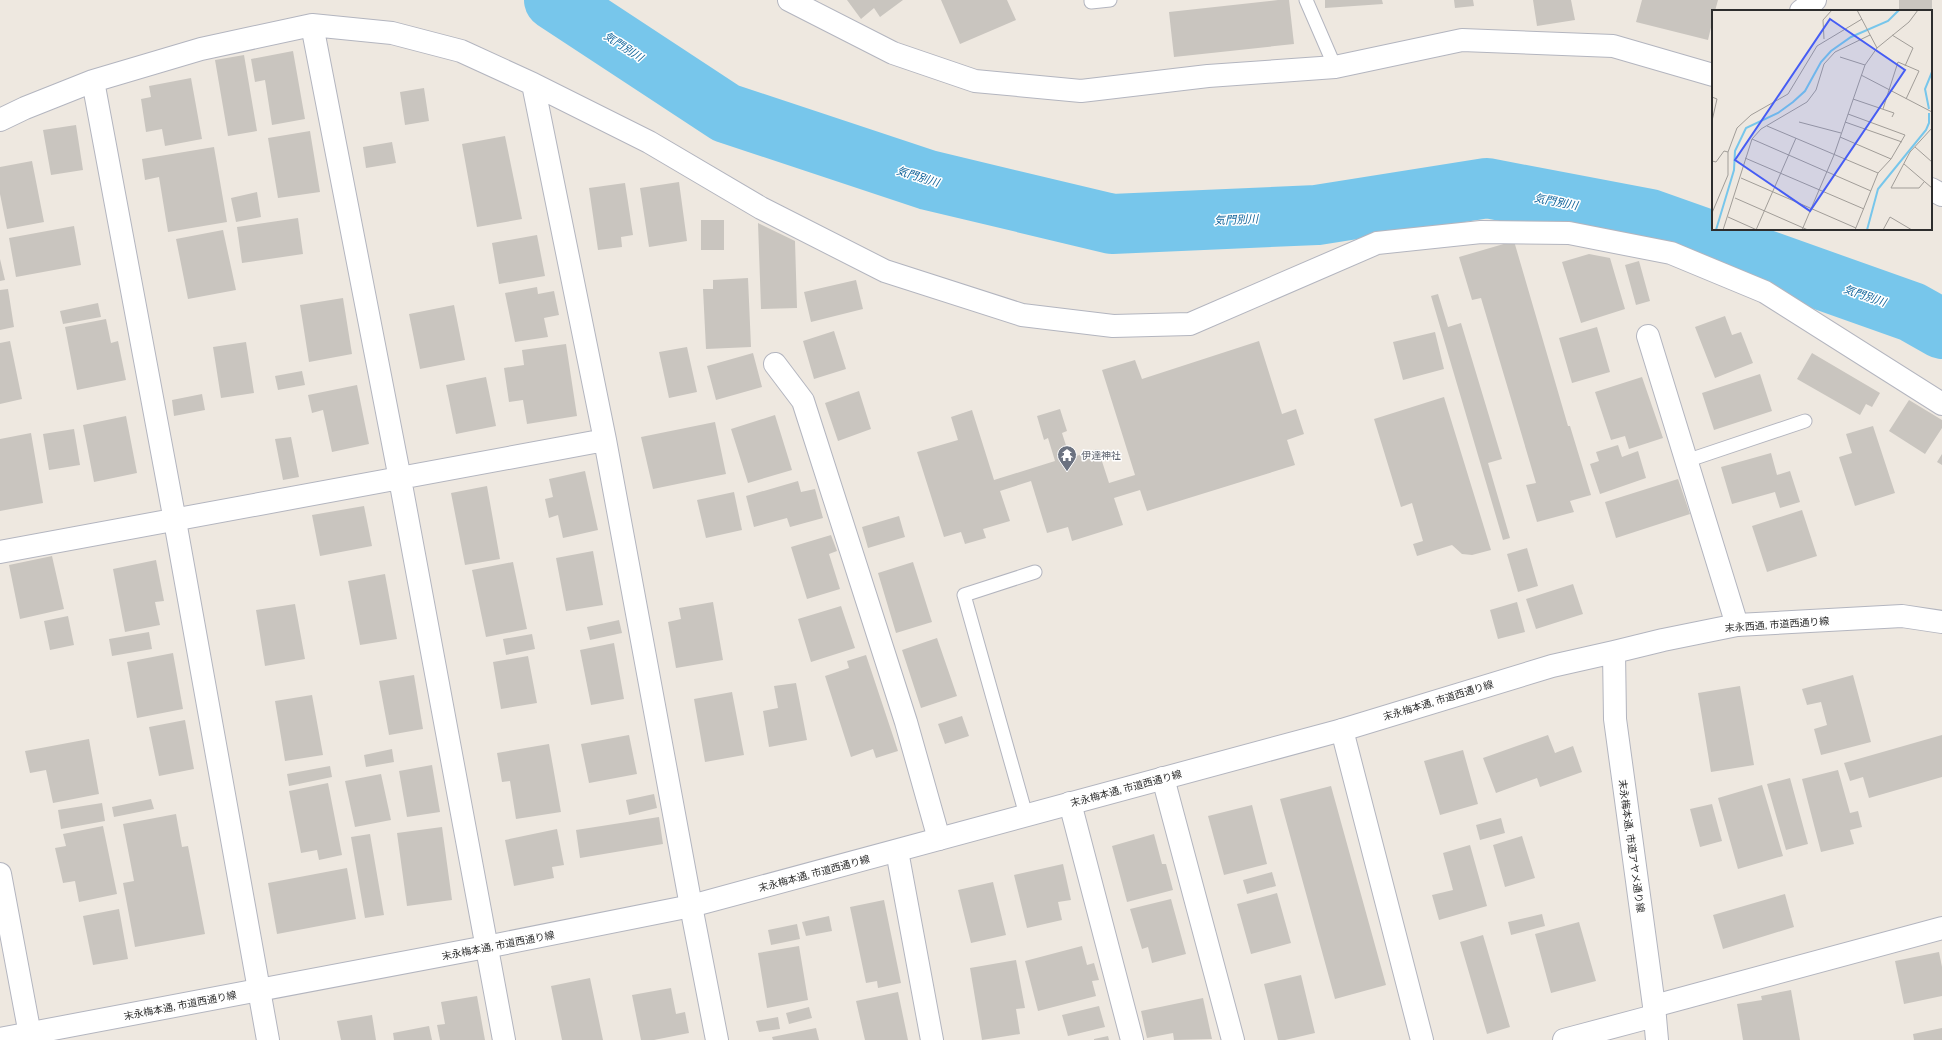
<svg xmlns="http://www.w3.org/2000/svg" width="1942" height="1040" viewBox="0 0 1942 1040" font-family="Lato,'Noto Sans JP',sans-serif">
<rect width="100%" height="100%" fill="#eee8e0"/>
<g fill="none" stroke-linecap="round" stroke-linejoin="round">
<!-- river -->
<path stroke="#77c6eb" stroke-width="60" d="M554,0l172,113 202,67 184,44 205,-9 170,-27 163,31 262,93 30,17"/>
</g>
<!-- building -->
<path fill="#c9c5bf" d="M847,0h56l-23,17 -6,-9 -13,11z
M941,0h66l9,20 -56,24z
M1278,0h11l5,44 -120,13 -5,-45z
M1325,0h57l1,4 -58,4z
M1454,0h19l1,6 -19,2z
M1533,0h38l4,20 -38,6z
M1642,0h76l-3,11h-2v8l-5,21 -72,-18z
M1899,0h33v11h-33z
M293,51l12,68 -33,6 -7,-45 -10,2 -4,-23z
M244,55l13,76 -29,5 -13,-76z
M191,78l11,61 -37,7 -3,-17 -16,3 -5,-33 10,-2 -2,-11z
M424,88l5,33 -24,4 -5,-33z
M76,125l7,45 -32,5 -8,-45z
M310,131l10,61 -42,6 -10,-60z
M505,136l17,83 -45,8 -15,-83z
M392,142l4,21 -30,5 -3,-21z
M214,147l13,75 -59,10 -9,-55 -14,3 -3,-21z
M32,161l12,61 -37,7 -7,-35v-27z
M679,182l8,59 -38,6 -9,-59z
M625,183l8,52 -12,2 1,10 -24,3 -9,-62z
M257,192l4,25 -25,5 -5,-24z
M298,218l5,36 -61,9 -5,-36z
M701,220h23v30h-23z
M758,223l37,18 2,67 -36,1z
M74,226l7,39 -65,12 -7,-39z
M223,230l13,60 -48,9 -12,-60z
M537,235l8,41 -46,8 -7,-41z
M1514,241l54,185h2l21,69 -21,6 4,11 -37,10 -11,-37 10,-2 -55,-185 -9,2 -13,-43z
M1589,254l21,4 15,51 -44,14 -19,-61z
M0,259l5,21 -5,1z
M1639,261l11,40 -14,4 -11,-40z
M748,278l3,69 -45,2 -3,-60h10v-9z
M856,280l7,29 -52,13 -7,-30z
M537,287l1,7 16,-3 5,24 -15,3 4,19 -33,5 -10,-49z
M8,289l6,38 -14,3v-40z
M1438,294l10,33 13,-4 41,136 -14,4 22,75 -7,2 -72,-244z
M343,298l9,56 -43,8 -9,-57z
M98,303l3,14 -38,7 -3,-13z
M454,305l11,55 -45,9 -11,-55z
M1725,316l7,19 9,-3 12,31 -38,15 -20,-51z
M106,319l5,24 7,-2 8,39 -49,10 -12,-63z
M1597,327l13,45 -38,11 -13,-45z
M834,331l12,38 -32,10 -11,-38z
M1435,332l9,37 -41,11 -10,-38z
M10,341l12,58 -22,5v-61z
M1259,341l23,73 14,-5 8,25 -17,6 8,25 -148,46 -7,-21 -26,8 9,27 -51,16 -4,-14 -21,6 -16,-52 -31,10 10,30 -27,8 3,9 -21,6 -4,-12 -17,5 -27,-85 41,-12 -7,-23 21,-7 22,70 61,-19 -7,-23 -4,2 -7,-24 23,-7 7,22 -5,2 8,25 28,-9 11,34 26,-8 -33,-105 33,-10 7,19z
M246,342l8,51 -33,5 -8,-51z
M566,344l11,72 -50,8 -4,-24 -14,2 -5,-34 20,-3 -2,-15z
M687,347l10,45 -28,6 -10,-46z
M753,353l9,34 -46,13 -9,-34z
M1812,353l68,40 -8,14 -6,-3 -6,11 -63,-36z
M302,371l3,14 -27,5 -3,-14z
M1760,374l12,37 -58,19 -12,-37z
M486,377l10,49 -40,8 -10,-49z
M1642,377l21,61 -34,11 -4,-13 -14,4 -16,-48z
M357,385l12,59 -37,8 -9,-42 -11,3 -4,-18z
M859,391l12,38 -33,12 -13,-38z
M202,394l3,16 -31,6 -2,-16z
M1444,397l47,153 -19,5 -10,-1 -10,-9 -35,11 -4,-12 10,-3 -11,-38 -11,4 -27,-88z
M1909,400l33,20v8l-17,26 -36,-23z
M775,415l17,55 -44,13 -17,-54z
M126,416l11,57 -43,9 -11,-57z
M715,422l11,52 -73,15 -12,-52z
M1873,426l22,67 -40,13 -16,-49 13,-4 -6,-19z
M74,429l6,36 -31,5 -6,-36z
M31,433l12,70 -43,8v-72z
M291,437l8,40 -16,3 -8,-41z
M1618,445l4,12 16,-6 8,27 -46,16 -10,-30 9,-3 -3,-9z
M1771,453l6,22 13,-4 10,31 -20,6 -5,-16 -43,12 -11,-37z
M1942,454v11l-5,-3z
M585,471l13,59 -35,8 -5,-23 -9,3 -4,-19 8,-2 -4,-18z
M1678,479l12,35 -74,24 -11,-36z
M798,481l3,11 14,-3 8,29 -33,9 -3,-9 -33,9 -8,-31z
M487,486l13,73 -35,6 -14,-72z
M734,492l8,38 -36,8 -9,-38z
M364,506l8,40 -52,10 -8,-41z
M1802,510l15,46 -50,16 -15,-46z
M899,516l6,21 -37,11 -6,-21z
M831,535l6,16 -8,3 11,35 -33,10 -16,-52z
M1527,548l11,38 -20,6 -11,-38z
M593,551l10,54 -37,6 -10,-53z
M52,556l12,53 -44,10 -11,-54z
M156,560l8,41 -9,1 5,23 -35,7 -12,-63z
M513,562l14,67 -41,8 -14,-67z
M913,562l19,60 -36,11 -18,-60z
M385,574l12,65 -37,6 -12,-64z
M1573,584l10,30 -47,15 -10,-30z
M713,602l10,58 -47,8 -8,-46 13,-3 -2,-11z
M1517,602l8,30 -27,7 -8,-29z
M295,604l10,55 -40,7 -9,-56z
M841,606l14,42 -44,14 -13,-43z
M68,616l6,29 -24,5 -6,-29z
M619,620l3,13 -32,7 -3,-13z
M149,632l3,17 -40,7 -3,-17z
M532,634l3,15 -29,6 -3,-16z
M937,638l20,58 -36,12 -19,-58z
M614,643l10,56 -33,6 -11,-55z
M173,653l10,56 -46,9 -10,-56z
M866,655l32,96 -22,7 -3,-9 -22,8 -26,-81 24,-8 -2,-7z
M528,656l9,47 -36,6 -8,-47z
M414,675l9,54 -34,6 -10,-54z
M1853,675l18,67 -50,13 -7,-26 13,-4 -6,-23 -14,3 -5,-16z
M796,683l11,57 -38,7 -6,-36 15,-3 -4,-22z
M1740,686l14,79 -43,7 -13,-79z
M732,692l12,63 -39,7 -11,-63z
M312,695l11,60 -38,6 -10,-60z
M962,716l7,20 -24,8 -7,-20z
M185,720l9,49 -35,7 -10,-49z
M629,735l8,39 -48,9 -8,-39z
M1548,735l7,18 18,-7 9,26 -42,15 -3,-9 -41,15 -13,-35z
M1942,735v42l-73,21 -6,-21 -13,4 -6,-18z
M89,739l10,55 -46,9 -7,-33 -16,3 -5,-22z
M549,744l12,68 -45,7 -6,-38 -8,1 -5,-29z
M392,749l2,13 -28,5 -2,-12z
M1463,750l15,54 -38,11 -16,-54z
M432,765l8,47 -33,5 -8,-46z
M330,766l2,11 -43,9 -2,-12z
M1838,770l12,43 8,-2 4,16 -12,3 4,14 -33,8 -19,-73z
M381,774l10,46 -36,7 -10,-46z
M1790,778l18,66 -22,6 -19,-66z
M328,783l14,72 -23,5 -2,-10 -16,3 -12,-62z
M1762,785l21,71 -45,13 -20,-71z
M1331,786l55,199 -51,14 -55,-200z
M654,794l3,14 -28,7 -3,-15z
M151,799l3,10 -40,8 -2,-10z
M102,803l3,18 -44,8 -3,-19z
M1712,804l10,37 -22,6 -10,-38z
M1252,805l15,59 -43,11 -16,-59z
M176,814l6,33 6,-1 17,88 -70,13 -12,-64 11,-2 -11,-57z
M659,817l4,27 -83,14 -4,-28z
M1501,818l4,15 -25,7 -4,-15z
M103,826l14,68 -38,8 -4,-21 -12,2 -8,-35 11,-2 -3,-12z
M442,827l10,73 -45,6 -10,-73z
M557,829l7,36 -12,2 2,11 -40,8 -9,-46z
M370,834l14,81 -19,3 -14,-81z
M1154,834l8,30h4l7,26 -46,12 -15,-56z
M1522,836l13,42 -30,9 -12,-42z
M1470,845l17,61 -48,14 -7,-25 21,-5 -10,-37z
M1063,864l8,36 -13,2 4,18 -35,8 -13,-53z
M347,868l9,51 -79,15 -9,-51z
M1272,872l4,14 -29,8 -4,-14z
M993,882l13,53 -35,8 -13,-53z
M1277,893l14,50 -40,11 -14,-50z
M1785,894l9,33 -71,22 -10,-34z
M1171,899l15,55 -34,9 -4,-16 -6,2 -12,-40z
M884,900l17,83 -23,5 -1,-7 -11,2 -16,-76z
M119,909l9,50 -35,6 -10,-49z
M1542,914l3,12 -34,9 -3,-13z
M829,916l3,15 -26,5 -4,-14z
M1579,922l17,59 -45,12 -16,-59z
M797,924l3,15 -29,6 -3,-15z
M1483,935l27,92 -23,7 -27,-92z
M799,946l9,54 -41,8 -9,-55z
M1082,946l5,19 7,-2 5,17 -7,1 4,15 -58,15 -13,-50z
M1939,952l3,15v29l-38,8 -9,-43z
M1016,960l9,48 -9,1 4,25 -38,6 -12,-72z
M1301,975l14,58 -30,7h-7l-14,-56z
M590,978l13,62h-41l-11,-54z
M671,988l5,26 9,-2 4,21 -35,7h-13l-9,-45z
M1791,990l9,50h-57l-6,-36 25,-4 -1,-4z
M898,992l10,48h-43l-9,-39z
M477,996l8,44h-45l-3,-15 8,-1 -4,-22z
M1203,998l9,41 -38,1 -1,-7 -26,5 -6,-27z
M1099,1006l6,21 -37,9 -6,-21z
M809,1007l3,11 -23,6 -3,-11z
M372,1015l4,25h-35l-4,-19z
M778,1017l2,12 -21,3 -3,-11z
M429,1026l3,14h-38l-1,-7z
M816,1028l3,12h-46l-1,-3z
M1942,1028v12h-28l-1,-6z
M1108,1036l1,4h-15v-1z"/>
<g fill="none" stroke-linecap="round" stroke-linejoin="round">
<!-- service casing -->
<g stroke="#b3b5bf" stroke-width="15">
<path id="service" d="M1091,0v2l19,-2
M1306,0l29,67
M1686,461l119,-40
M1026,815l-62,-220 71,-23"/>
</g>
<!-- minor casing -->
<g stroke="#b3b5bf" stroke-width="24">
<path id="minor" d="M789,0l104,53 82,28 106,10 127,-15 127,-9 127,-27 151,6 100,29
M1801,11l14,-11
M312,25l88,454 104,561
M93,81l82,440 93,519
M533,84l72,356 86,466 26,134
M0,120l25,-12 68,-27 108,-32 111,-24 80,8 69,18 72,33 116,58 112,66 124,63 137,44 91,11 77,-2 187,-81 104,-11 88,1 102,20 94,39 177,112
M1931,189l11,6
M1648,336l89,289
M775,364l28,37 103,321 33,117
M0,552l605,-112
M1342,730l80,310
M1163,778l70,262
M1070,803l62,237
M897,851l35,189
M0,874l31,166
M1654,1006l288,-78
M1564,1040l90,-24"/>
</g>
<!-- tertiary casing -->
<g stroke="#b3b5bf" stroke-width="24">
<path id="tertiary" d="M1614,652l1,67 39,287 3,34
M0,1039l486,-92 205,-41 651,-176 210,-64 62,-14 49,-12 74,-15 165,-9 40,6"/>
</g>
<!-- service -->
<use href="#service" stroke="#fff" stroke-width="13"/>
<!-- minor -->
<use href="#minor" stroke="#fff" stroke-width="22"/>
<!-- tertiary -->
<use href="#tertiary" stroke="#fff" stroke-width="22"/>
</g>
<!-- icons -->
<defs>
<g id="temple-pin" transform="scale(1)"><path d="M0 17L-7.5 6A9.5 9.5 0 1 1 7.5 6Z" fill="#6b7280" stroke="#fff"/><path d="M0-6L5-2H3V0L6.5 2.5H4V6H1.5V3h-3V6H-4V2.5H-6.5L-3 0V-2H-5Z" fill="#fff"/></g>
</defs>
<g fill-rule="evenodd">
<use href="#temple-pin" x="1067" y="455"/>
</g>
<g text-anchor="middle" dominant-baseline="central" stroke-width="3" stroke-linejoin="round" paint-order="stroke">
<!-- worship labels -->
<g font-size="10" fill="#5b616d" stroke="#fff" text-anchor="start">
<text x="1081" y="455">伊達神社</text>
</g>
<!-- street labels -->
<g font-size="10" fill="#2d2d2d" stroke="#fff">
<text transform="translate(1777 624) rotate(-4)">末永西通, 市道西通り線</text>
<text transform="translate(1438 700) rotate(-17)">末永梅本通, 市道西通り線</text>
<text transform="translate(1126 788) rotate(-15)">末永梅本通, 市道西通り線</text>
<text transform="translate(1632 846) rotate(82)">末永梅本通, 市道アヤメ通り線</text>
<text transform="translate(814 873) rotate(-15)">末永梅本通, 市道西通り線</text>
<text transform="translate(498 945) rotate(-11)">末永梅本通, 市道西通り線</text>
<text transform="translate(180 1005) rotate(-11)">末永梅本通, 市道西通り線</text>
</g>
<!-- water labels -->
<g font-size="11" font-style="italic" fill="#12659b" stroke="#fff">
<text transform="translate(624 46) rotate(33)">気門別川</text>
<text transform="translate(918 176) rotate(17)">気門別川</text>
<text transform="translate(1556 201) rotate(11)">気門別川</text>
<text transform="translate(1236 219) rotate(-2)">気門別川</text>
<text transform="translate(1865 295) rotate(19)">気門別川</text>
</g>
</g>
<!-- overview -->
<g transform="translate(1712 10)">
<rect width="220" height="220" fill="#eee8e0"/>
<path fill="none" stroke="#77c6eb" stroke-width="2" d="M217,99l-4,-20 7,-17M4,220l18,-60 1,-19 11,-23 32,-15 15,-11 12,-11 16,-29 10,-11 20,-14 37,-16 11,-11M155,220l11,-41 48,-59 3,-7v-10"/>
<path fill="none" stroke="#a19d98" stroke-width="1" d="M145,0l20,38M180,25l21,13 -8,18M112,29l-1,-19 9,-10M128,47l25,8M149,65l71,37M177,80l9,-28 21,9 -13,28M0,87l5,2 -5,22M141,89l41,14 -2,4M171,99l6,-19M136,104l57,21 -14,24 -13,14 -23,57M87,112l42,11M133,112l57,20M55,116l111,47M128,127l51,22M40,129l119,52M203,137l17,15M33,148l119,51M0,151l4,1 8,-11 4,1M192,154l28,24M29,168l115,50M212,172l-5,6h-28l19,-36 22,-24M23,188l73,32M0,203l16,-38v-23l9,-24 14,-13 37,-21 29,-48 45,-27M16,207l29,13M11,220l29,-91 9,-10 46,-27 9,-12 8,-26 11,-12 35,-17M44,220l40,-92M90,220l32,-75 31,-90 12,-17 32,-26 9,-12M171,220l7,-13 22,13"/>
<path fill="#465df4" fill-opacity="0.15" stroke="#465df4" stroke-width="2" d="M118,9l75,51 -95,141 -75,-51z"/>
<rect width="220" height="220" fill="none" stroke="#2d2d2d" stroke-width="2"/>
</g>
</svg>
